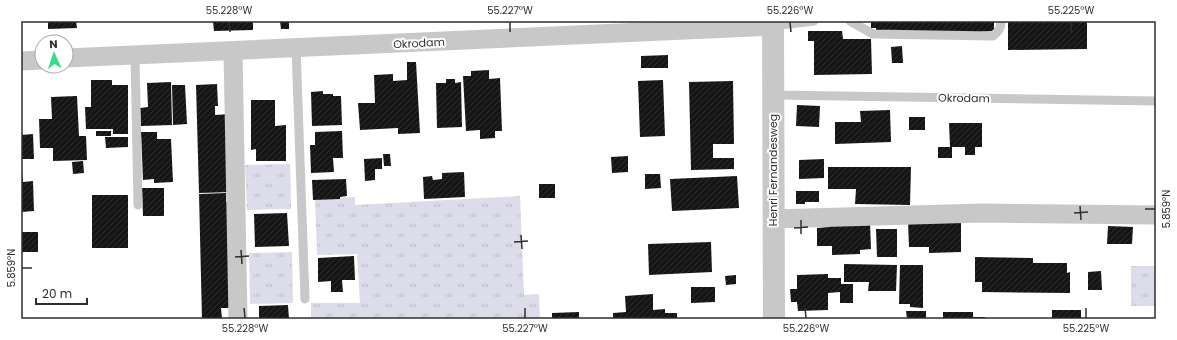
<svg xmlns="http://www.w3.org/2000/svg" width="1177" height="340" viewBox="0 0 1177 340" font-family="Poppins,sans-serif">
<defs>
<pattern id="grass-tufts" width="24" height="20" patternUnits="userSpaceOnUse"><rect width="24" height="20" fill="#dddcea"/><path d="M3 7l-1-3M5 7V3M7 7l1-3M15 17l-1-3M17 17v-4M19 17l1-3" fill="none" stroke="#bebdc9"/></pattern>
<pattern id="building-hatch" width="6" height="6" patternUnits="userSpaceOnUse"><rect width="6" height="6" fill="#151515"/><path d="M-1 1l2-2M0 6l6-6M5 7l2-2" fill="none" stroke="#2f2f2f"/></pattern>
</defs>
<rect width="100%" height="100%" fill="#fff"/>
<!-- grass -->
<path fill="url(#grass-tufts)" d="M290,164l1,45 -44,1 -2,-45z
M520,196l4,99 15,-1 1,25h-229v-16h49l-3,-49 -40,1 -2,-57 40,-1v8z
M292,252l1,51 -43,1 -1,-51z
M1131,266h25v40h-25z"/>
<!-- building -->
<path fill="url(#building-hatch)" d="M48,21h28l1,7 -29,1z
M213,21h40v9l-39,1z
M280,21h9v8h-8z
M871,21h123v10l-48,3 -70,-2v-4h-5z
M1008,21h79v28l-79,1z
M808,31h34l1,8h28l1,35 -58,1v-34h-6z
M902,46l1,17h-11l-1,-16z
M668,55v13h-27v-12z
M407,62h9l4,71 -22,1v-6l-38,2 -2,-27h17l-1,-28 19,-1v7l14,-1z
M489,70v9l11,-1 2,53h-7v7l-15,1v-9l-14,1 -3,-55h8v-5z
M446,79h9v4l6,-1 1,45 -25,1 -1,-45h10z
M91,80h21v35v-30h16v49h-15v-5h-27l-1,-22h6z
M663,80l2,56 -25,1 -2,-56z
M733,81l1,63h-21v14h21v11l-43,1 -2,-88z
M171,82l1,43 -31,1 -1,-18 8,-1 -1,-24z
M217,84l1,22h-3v9l15,-1 3,78 -34,1 -3,-108z
M172,85h13l2,39 -14,1z
M323,91v3h10v2h8l1,29 -30,1 -1,-34z
M77,96l2,40h7l1,24 -34,1v-13h-13l-1,-29h13l-1,-22z
M251,100h24v26l11,-1v36h-30v-12l-5,1z
M797,105l23,1 -1,21 -23,-1z
M890,110l1,32 -56,2v-22h26l-1,-11z
M909,117h16v13h-16z
M949,123h33v24h-7v8h-10v-8h-13v11h-14v-11h12z
M96,131h15v5h-15z
M342,131l1,27h-10l1,14 -23,1 -1,-28h5v-13z
M141,132h16v7h14l2,43 -19,1v-4l-11,1z
M33,134l1,25h-13v-24z
M105,137h23v10l-22,1z
M383,154h7l1,12h-7z
M628,156v16l-16,1 -1,-16z
M382,158v11h-7v11l-10,1 -1,-22z
M824,159v19l-25,1v-19z
M83,161l1,12 -11,1 -1,-12z
M828,167h83l-1,38 -55,-1 1,-15h-28z
M21,172h1l1,10 10,-1 1,30 -13,1z
M464,172l1,25 -41,2 -1,-22 9,-1 1,4 9,-1v-6z
M645,174h15l1,14 -16,1z
M737,176l2,32 -67,3 -2,-32z
M346,179l1,17 -7,1v2l-27,1 -1,-20z
M539,184h16v14h-16z
M142,188h22v28h-21z
M796,191h23v11h-14v2h-9z
M226,193v9h6l1,106h-12l1,11h-20l-3,-125z
M92,195h36v53h-36z
M287,213l2,33 -34,1 -1,-33z
M961,220v32l-32,1v-6h-20l-1,-25z
M870,222l1,27 -11,1v4l-28,1v-9h-15v-18l12,-1v-4z
M1108,226l25,1 -1,17h-25z
M876,229h21v28h-20z
M21,232h17v20h-17z
M711,242l1,30 -63,3 -1,-31z
M354,256l1,24h-13l1,12h-12v-11l-13,1v-24z
M975,257l58,1v5h34v10l3,-1v21l-88,-1v-10h-7z
M844,264l53,1 -1,26h-28l1,-9h-25z
M900,265h23v43l-13,-1v-3h-11z
M1101,271l1,19h-14v-18z
M828,274v4h13v6h12v19h-13v-11l-12,1v17l-30,1 -1,-9h-6l-1,-13h7v-14z
M736,275v9l-10,1 -1,-9z
M691,287h24v15l-24,1z
M653,294v16l12,-1v4h12v6h-64v-6l13,-1 -1,-16z
M288,305l1,14h-30v-13z
M1052,310h29v9h-29z
M906,311h20v8h-19z
M579,312v7h-27v-6z
M943,312h30v5h12v2h-42z"/>
<g fill="none" stroke-linecap="round" stroke-linejoin="round">
<!-- service -->
<path stroke="#c8c8c8" stroke-width="9" d="M850,21l23,13 120,2c6,-5 8,-8 8,-15
M773,26l41,-5
M296,48l9,251
M135,55l3,150
M773,95l383,6"/>
<!-- minor -->
<path stroke="#c8c8c8" stroke-width="19" d="M233,51l5,268
M66,58l707,-32
M21,61l21,-1
M773,219l209,-6 174,2"/>
<!-- tertiary -->
<path stroke="#c8c8c8" stroke-width="22" d="M773,21l1,298"/>
</g>
<!-- ticks -->
<path fill="none" stroke="#2e2e2e" stroke-width="1.5" d="M229,22l1,10M510,22v10M790,22l1,10M1071,22v10M1080,206l1,14M1145,209h10M1074,213l14,-1M801,220v14M794,228l14,-1M521,235l1,14M514,242l14,-1M241,250l1,14M235,257l14,-1M22,268h10M244,308l1,10M525,308v10M805,308l1,10M1086,308v10"/>
<g text-anchor="middle" dominant-baseline="central" stroke-width="4" stroke-linejoin="round" paint-order="stroke">
<!-- street labels -->
<g font-size="11" fill="#2e2e2e" stroke="#fff">
<text transform="translate(419 43) rotate(-3)">Okrodam</text>
<text transform="translate(964 98) rotate(1)">Okrodam</text>
<text transform="translate(773 170) rotate(-90)">Henri Fernandesweg</text>
</g>
</g>
<!-- border -->
<rect width="1177" height="340" fill="none" stroke="#ffffff" stroke-width="44"/>
<!-- north arrow -->
<g transform="translate(54 54) rotate(357)"><circle r="19" fill="#ffffff" stroke="#ababab"/>
<path d="M0-3L7 15L0 10L-7 15Z" fill="#38dc8b"/>
<text y="-6" font-size="11" font-weight="bold" text-anchor="middle" fill="#2e2e2e">N</text>
</g>
<!-- scale -->
<path d="M36 298v6h51v-6" fill="none" stroke="#2e2e2e" stroke-width="2"/>
<text x="42" y="298" font-size="12" fill="#2e2e2e" stroke="#ffffff" stroke-width="3" paint-order="stroke">20 m</text>
<rect x="22" y="22" width="1133" height="296" fill="none" stroke="#2e2e2e" stroke-width="1.5"/>
<g font-size="10" text-anchor="middle" fill="#2e2e2e">
<text x="229" y="14">55.228°W</text>
<text x="510" y="14">55.227°W</text>
<text x="790" y="14">55.226°W</text>
<text x="1071" y="14">55.225°W</text>
<text transform="translate(1166 209) rotate(-90)" y="4">5.859°N</text>
<text transform="translate(11 268) rotate(-90)" y="4">5.859°N</text>
<text x="245" y="332">55.228°W</text>
<text x="525" y="332">55.227°W</text>
<text x="806" y="332">55.226°W</text>
<text x="1086" y="332">55.225°W</text>
</g>
</svg>
